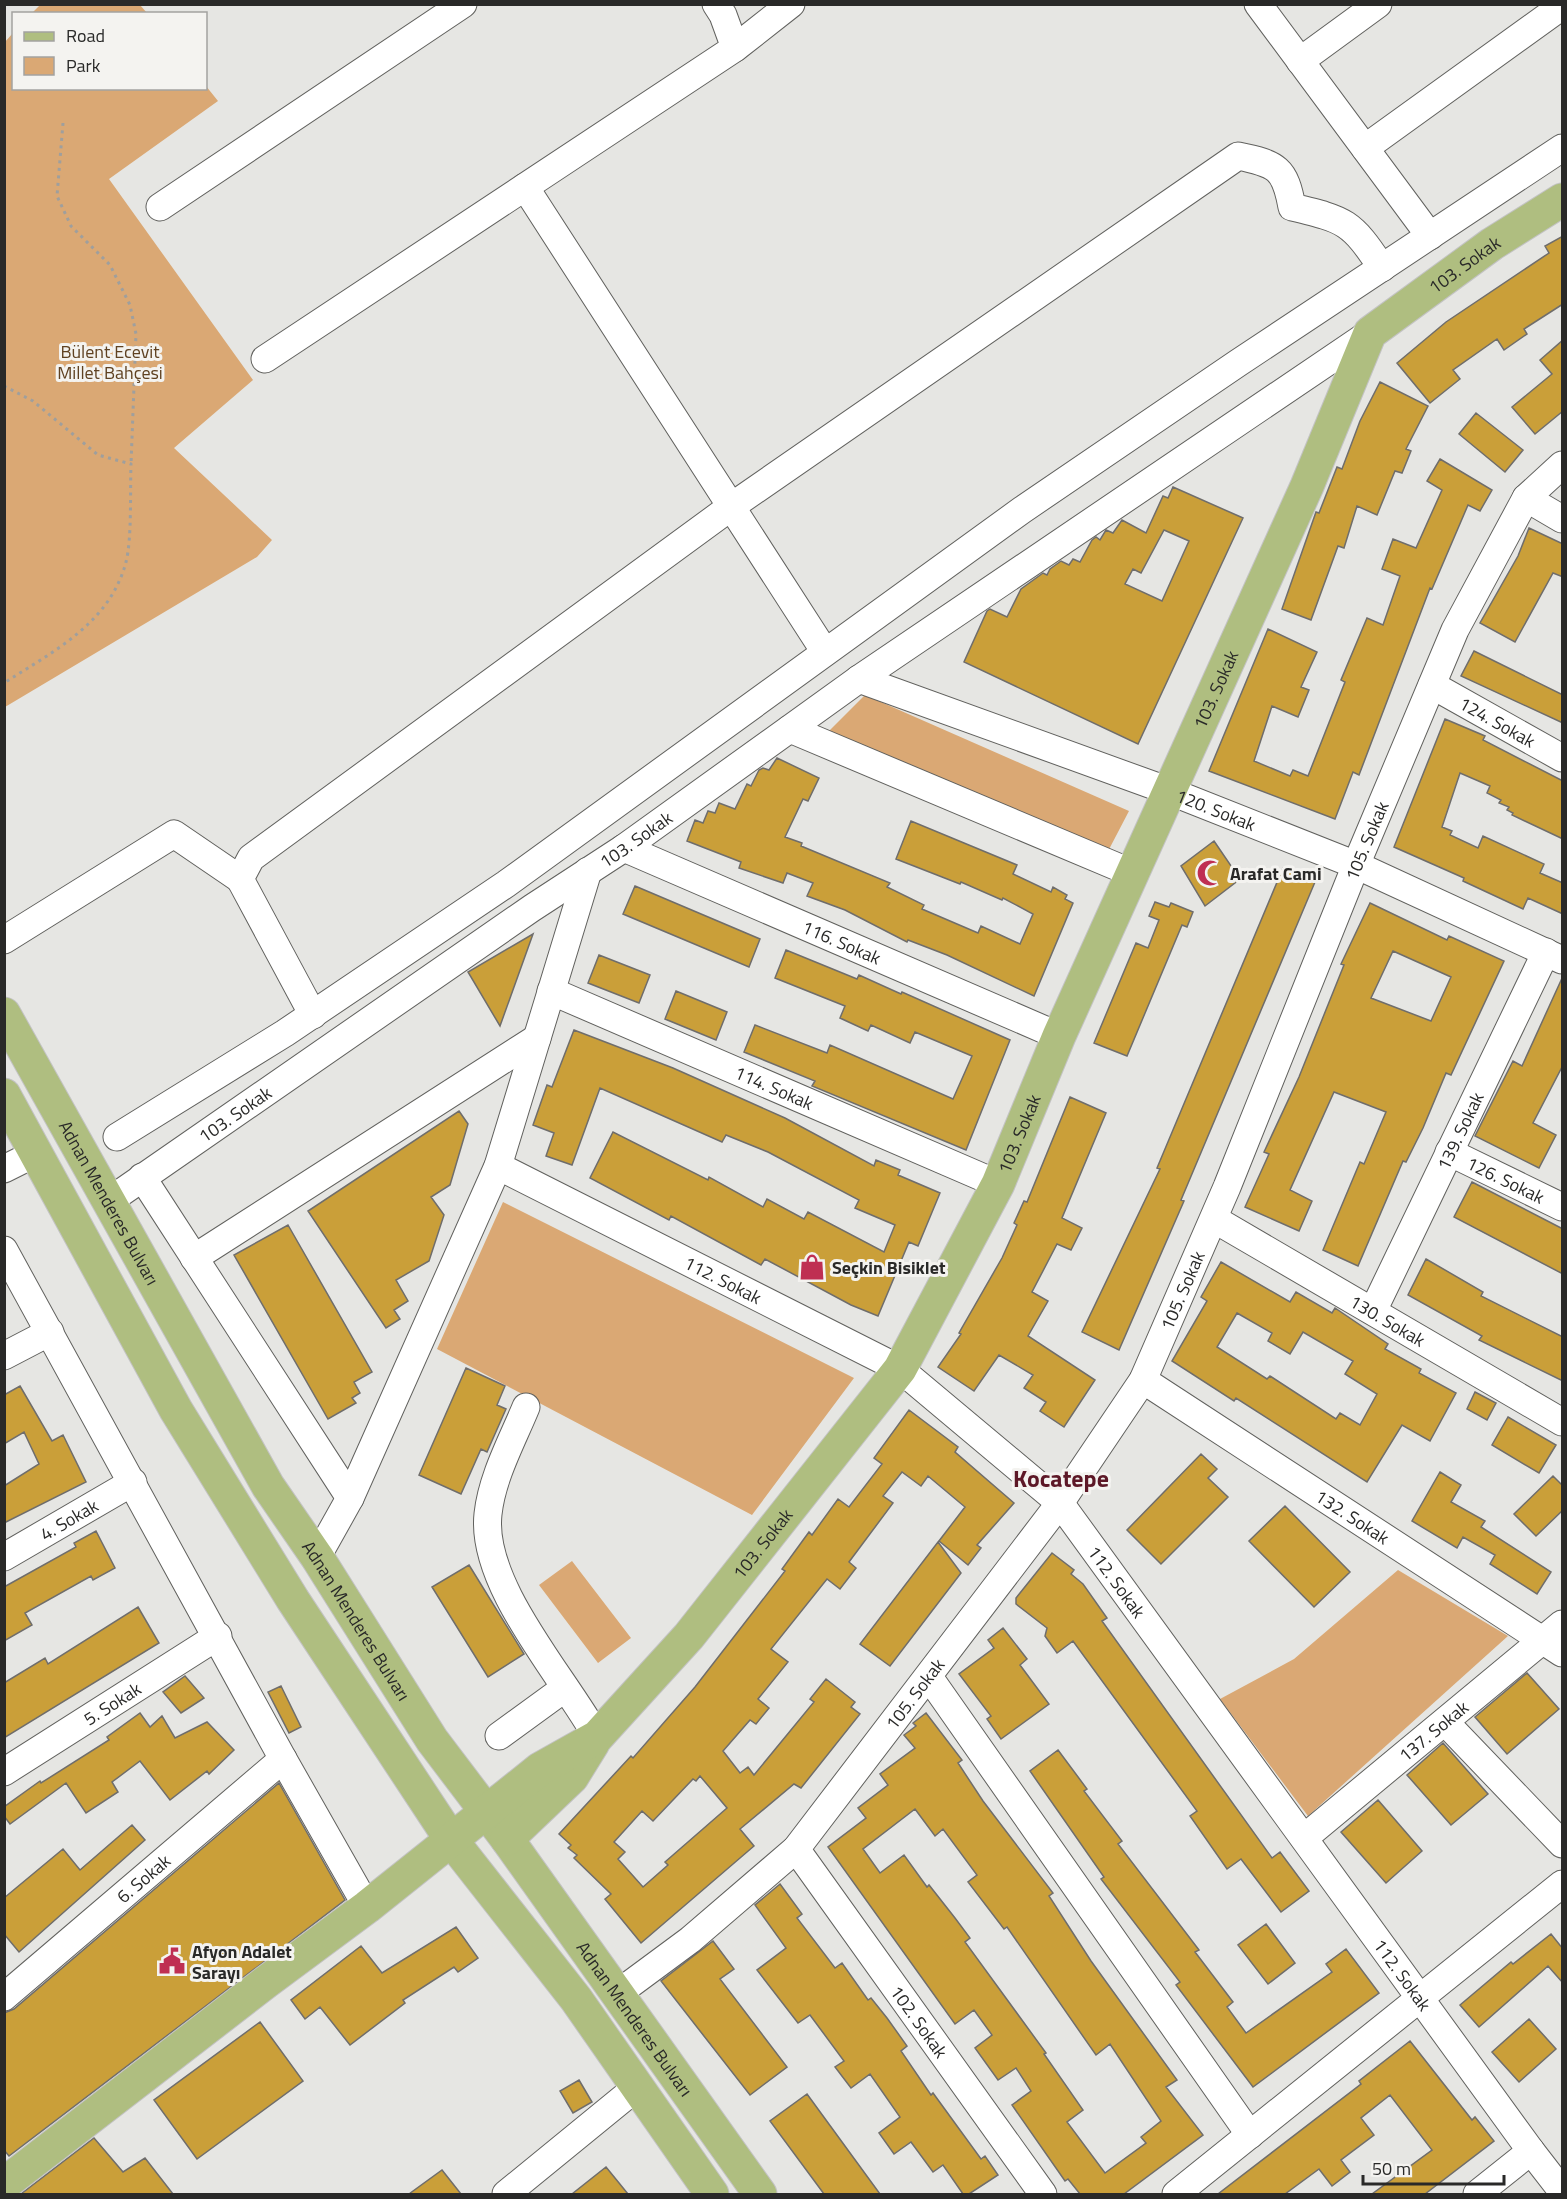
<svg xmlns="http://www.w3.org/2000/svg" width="1567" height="2199" viewBox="0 0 1567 2199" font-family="'Titillium Web',sans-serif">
<rect width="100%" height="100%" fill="#e6e6e3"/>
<!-- green -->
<path fill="#daa874" d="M41,4l99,1 7,8h-115z
M13,33l1,55h192v-2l12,15 -109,78 144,201 -79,68 98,92 -15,17 -252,150 -1,-664z
M865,695l264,116 -24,46 -286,-116z
M503,1202l351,176 -102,137 -315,-166z
M572,1561l59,77 -33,25 -59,-78z
M1398,1570l110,66 -200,180 -88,-117 74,-40z"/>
<!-- building -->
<path fill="#ca9f39" stroke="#6f6d6b" stroke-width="1.5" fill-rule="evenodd" d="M1563,236v68l-39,25 3,5 -23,16 -7,-11 -44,31 7,9 -30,24 -33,-40 49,-41 103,-69 -4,-7z
M1563,340v71l-28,23 -23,-27 40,-33 -12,-14z
M1380,382l48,24 -22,43 5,2 -9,22 -7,-2 -18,44 -20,-9 -13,42 -6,-2 -27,74 -29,-11 34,-97 3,1 18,-46 5,2 18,-48z
M1476,413l47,37 -18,22 -46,-38z
M1440,459l52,31 -12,21 -12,-6 -36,84 -2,-1 -71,187 -6,-3 -18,47 -126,-48 59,-142 49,23 -16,35 8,3 -11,27 -26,-11 -18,55 36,15 3,-6 15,6 37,-94 -4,-2 26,-62 16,7 17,-49 -18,-7 11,-30 23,9 26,-58 -15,-9z
M1173,487l70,31 -105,226 -174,-82 23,-51 3,-2 17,8 14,-28 22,-16 4,2 3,-6 11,-8 8,4 4,-6 7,3 12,-22 4,-3 4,3 6,-10 7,3 9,-13 24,13 17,-37 5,2zM1164,530l25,11 -27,60 -37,-17 8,-15 8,4z
M1529,528l34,16v33l-10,-4 -38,69 -35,-19 38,-67z
M1474,651l89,44v28l-102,-47z
M1445,719l40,17 -2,4 80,41v58l-51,-24 1,-2 -6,-3 2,-3 -10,-4 2,-3 -14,-7 3,-7 -30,-13 -18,54 10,4 -2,4 28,13 5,-12 61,28 -4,9 23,10v31l-35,-16 -5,11 -60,-28 1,-3 -70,-31z
M777,758l42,20 -11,23 -5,-2 -18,38 17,6 -1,3 89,37 -3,4 37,18 -2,4 56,24 3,-7 39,18 13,-30 -30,-16 -1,2 -41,-18 -1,2 -64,-25 15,-38 106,44 -4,9 38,18 2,-5 14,8 -2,4 8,4 -39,93 -87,-41 -39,-15 -1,2 -62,-32 -38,-14 6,-13 -26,-10 -4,10 -44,-15 2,-6 -54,-21 8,-21 8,3 5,-12 7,2 4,-10 16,6 12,-25 4,2 8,-16 4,-2 6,2z
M1214,841l26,38 -35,27 -24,-40z
M1283,868l32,14 -134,318 3,1 -65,149 -37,-18 78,-163 -3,-1z
M635,886l125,53 -11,28 -126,-53z
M1155,902l14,5 2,-4 22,9 -6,15 -5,-2 -55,131 -33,-13 42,-100 12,5 11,-28 -10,-4z
M1370,903l77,37 2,-4 55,25 -53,114 -5,-2 -23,55 -17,34 -3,-1 -45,105 -35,-16 37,-88 4,2 22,-52 -52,-20 -44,98 22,11 -13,30 -54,-24 24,-53 -5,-2 35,-75 45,-112 -3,-1zM1393,951l58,26 -20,44 -60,-23z
M533,934l-33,92 -32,-54z
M786,950l71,29 2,-4 42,19 1,-2 108,48 -44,110 -154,-64 3,-5 -71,-29 11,-27 72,28 3,-8 123,54 12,-27 7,-16 -57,-24 -5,11 -39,-18 -3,6 -28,-13 5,-12 -70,-28z
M599,955l51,20 -11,28 -51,-20z
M1563,976v89l-30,58 23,12 -17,33 -64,-32 38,-75 9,5z
M676,991l51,21 -11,28 -51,-21z
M574,1030l99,38 112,50 89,48 2,-6 24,10 -2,5 42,18 -22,53 -9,-4 -31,74 -27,-11 -86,-46 -4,6 -90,-49 -2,4 -79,-42 23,-46 95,48 1,-3 54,30 4,-8 37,20 4,-7 76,40 11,-27 -40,-17 4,-8 -91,-48 -42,-17 -4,7 -122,-54 -28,77 -26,-9 8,-23 -21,-8 14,-40 5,2z
M1070,1097l36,16 -44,105 20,10 -11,22 -14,-6 -25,48 16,9 -20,35 67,44 -31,47 -24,-16 6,-9 -22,-14 9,-13 -34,-20 -25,36 -36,-24 23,-33 -2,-1 43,-75 15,-33 -3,-2 10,-22 3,1z
M459,1111l9,13 -18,61 -19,12 13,18 -15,46 -33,19 12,21 -14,9 6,9 -14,9 -78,-117z
M1472,1182l91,47v45l-109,-57z
M288,1225l84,147 -18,10 6,11 -8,5 4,5 -28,16 -94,-164z
M1426,1259l57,33 -2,4 82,41v44l-84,-41 3,-4 -74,-41z
M1221,1262l69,40 6,-10 36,21 3,-5 53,36 -3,5 36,20 -2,4 37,20 -26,48 -28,-16 -35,57 -131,-84 -2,3 -62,-40 35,-60 -6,-4zM1237,1313l35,20 -4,8 22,13 13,-22 50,29 -8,13 32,20 -17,31 -20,-12 -4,6 -66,-43 -3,3 -50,-32z
M466,1368l39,18 -8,19 9,4 -19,43 -6,-3 -20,45 -42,-19z
M20,1386l32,55 11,-6 23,47 -82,41v-37l35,-22 -15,-32 -20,12v-49z
M1475,1392l21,11 -9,17 -20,-11z
M909,1410l49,37 -3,5 59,51 -37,42 4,3 -13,17 -29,-24 26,-34 -37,-31 -7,10 -19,-14 -19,24 10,7 -44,59 7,6 -16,21 -13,-10 -56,70 17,13 -30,37 11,9 -13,16 -6,-4 -27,31 17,22 8,-6 6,8 60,-73 -4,-3 16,-20 29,23 -4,5 9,7 -59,74 -7,-4 -54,45 14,17 -113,97 -36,-44 6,-5 -37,-36 3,-3 -9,-7 3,-3 -12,-11 72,-78 2,2 62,-71 90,-116 -3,-2 27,-37 3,3 26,-36 11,8 33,-43 -8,-6zM700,1776l27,32 -62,54 3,3 -25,22 -25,-28 7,-7 -11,-10 28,-31 11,10 40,-42 3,2z
M1508,1417l48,28 -17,28 -47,-28z
M1201,1454l16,15 -9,9 20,19 -67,67 -34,-34z
M1440,1472l21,13 -10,17 34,19 -4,6 70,45 -14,22 -47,-30 5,-9 -32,-18 -6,11 -45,-27z
M1553,1476l10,10v24l-27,26 -22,-22z
M1285,1506l65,66 -36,35 -65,-66z
M96,1531l19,37 -22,12 -2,-4 -66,37 7,12 -28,16v-54l72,-40 -2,-4z
M938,1542l23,31 -71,93 -30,-22z
M1052,1553l22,17 -3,4 12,10 24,34 -5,3 170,237 8,-6 29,39 -28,21 -40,-53 -14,10 -37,-53 7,-5 -124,-170 -16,12 -12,-17 2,-8 -31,-24v-6z
M469,1565l55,89 -36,23 -56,-90z
M138,1607l21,36 -155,95v-55l41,-25 3,6z
M1003,1628l24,31 -7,6 29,39 -48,35 -14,-20 4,-3 -32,-42 35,-26 -6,-8z
M1527,1673l32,36 -52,45 -32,-37z
M185,1676l19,22 -23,15 -18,-21z
M281,1686l20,41 -12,6 -21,-41z
M140,1713l10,14 12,-11 13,22 32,-16 27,28 -25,24 -2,-3 -37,29 -30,-39 -28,21 6,10 -32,21 -20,-30 -56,41 -6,-8v-9l36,-26 1,2 68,-43 -2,-3z
M926,1713l36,47 -4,3 25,38 70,92 -4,3 42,65 86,119 -11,7 37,48 -79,59h-44l-12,-15 -3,2 -53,-76 19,-14 -15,-23 -18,12 -23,-32 17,-13 -18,-25 -19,14 -127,-177 38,-29 -8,-10 30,-23 -8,-11 35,-26 -11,-13 12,-9 -3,-3zM915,1809l20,27 8,-7 34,46 -9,7 36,47 3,-2 89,128 14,-11 51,77 -20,16 5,6 -41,30 -38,-51 16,-12 -39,-56 2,-1 -81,-111 5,-4 -15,-20 -26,-33 -2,2 -23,-32 -24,18 -17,-24z
M1443,1743l45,51 -37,31 -44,-50z
M1058,1750l29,39 -3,2 38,50 -4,3 81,106 -4,2 38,50 -6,5 19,26 86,-61 -6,-8 20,-15 33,44 -126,94 -77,-102 4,-3 -79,-103 3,-2 -74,-106z
M279,1783l66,117 -336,256 -5,-6v-137l10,-4z
M1378,1800l44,51 -36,32 -45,-51z
M132,1825l13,15 -126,112 -15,-18v-36l59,-49 17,21z
M780,1884l22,30 -5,4 38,50 7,-5 26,37 3,-2 16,20 20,28 -6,5 30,44 2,-2 48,66 4,-3 13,19 -29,19h-6l-20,-29 -10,7 -22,-30 -17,12 -15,-21 21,-16 -30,-43 -19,14 -16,-21 9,-6 -34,-46 -12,8 -41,-53 29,-22 -31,-43z
M1266,1924l29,39 -27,21 -30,-39z
M456,1927l22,31 -20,14 -4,-5 -51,33 2,3 -55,42 -30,-38 -15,12 -14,-19 70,-54 21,27z
M1551,1934l12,15v34l-15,-17 -69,61 -19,-22 51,-43 2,2z
M713,1941l21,28 -14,10 67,88 -37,28 -89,-114z
M1529,2019l27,30 -37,33 -27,-30z
M260,2022l43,59 -106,78 -43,-59z
M1410,2041l62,79 3,-3 19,24 -69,53h-53l60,-44 -42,-55 -29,23 13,17 -33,25 9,12 -18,14 -13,-17 -34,25h-67l143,-110 -2,-3z
M579,2080l13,22 -19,11 -13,-22z
M807,2094l73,100h-56l-54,-73z
M94,2138l29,34 22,-14 28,36h-152z
M606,2167l22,27h-56z
M442,2170l19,24h-52z"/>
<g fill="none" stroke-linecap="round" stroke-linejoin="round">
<!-- minor casing -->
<g stroke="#61615e" stroke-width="29">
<g id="minor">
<path d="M1258,4l172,232"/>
<path d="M735,48l56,-44"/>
<path d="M1300,61l78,-57"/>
<path d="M1365,148l197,-142"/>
<path d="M525,187l300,465"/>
<path d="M160,207l303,-203"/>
<path d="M265,359l470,-311 -12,-33 -7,-11"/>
<path d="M1526,498l36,21"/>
<path id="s1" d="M859,679l310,112 187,74 206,95"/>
<path id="s2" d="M1432,685l130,73"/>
<path d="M790,729l342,144"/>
<path id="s3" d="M624,848l435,188"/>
<path d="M4,940l170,-106 66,45"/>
<path id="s4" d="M551,991l447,193"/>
<path d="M313,1015l-73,-136 11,-21 481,-352 506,-350c39,8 47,12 54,51 54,13 59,14 90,61"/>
<path d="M117,1137l168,-104 221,-149 516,-374 216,-147 324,-215"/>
<path id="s5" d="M1449,1152l113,55"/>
<path id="s6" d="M498,1166l402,203 160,134 471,648 31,40"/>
<path d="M4,1169l32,-16"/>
<path d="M142,1177l208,321"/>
<path id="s7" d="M109,1201l423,-293 92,-60 235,-169 511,-346"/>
<path id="s8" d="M1214,1219l348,203"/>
<path d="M4,1250l279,509 84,148"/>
<path d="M194,1258l343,-220"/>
<path id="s9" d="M1373,1311l173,-359"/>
<path d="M4,1356l46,-24"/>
<path id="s10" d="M1143,1380l419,273"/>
<path d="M526,1407c-14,34 -34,70 -38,107 -8,71 76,163 109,223"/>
<path id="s11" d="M4,1557l129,-75"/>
<path d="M317,1557l33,-59 148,-332 90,-295"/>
<path d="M929,1677l321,458"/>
<path d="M1445,1722l117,122"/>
<path d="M499,1736l66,-48"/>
<path id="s12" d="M4,1772l214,-136"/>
<path id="s13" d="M1304,1838l258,-214"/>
<path id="s14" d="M796,1849l247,345"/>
<path id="s15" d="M617,1994l73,-54 106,-91 264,-346 83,-123 84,-193 129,-322 99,-235 71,-132 36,-33"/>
<path id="s16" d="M4,1997l279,-238"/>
<path d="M506,2194l131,-107"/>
<path d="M1176,2194l386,-310"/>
<path d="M1477,2194l54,-43"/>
</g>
</g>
<!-- major casing -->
<g stroke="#c3c3c3" stroke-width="35">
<g id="major">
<path id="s17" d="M4,1014l264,472 49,71 115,183 75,99 253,355"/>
<path d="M4,1095l172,315 117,190 159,241 124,158 136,195"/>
<path d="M507,1839l65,-62 21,-34"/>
<path id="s18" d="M4,2184l262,-202 101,-75 173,-138 57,-32 92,-101 211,-267 98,-185 61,-148 248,-550 63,-153 122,-89 70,-44"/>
</g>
</g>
<!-- path -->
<path stroke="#9f9f9d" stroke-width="3" stroke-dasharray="3 4.5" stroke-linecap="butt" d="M63,123l-6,73 14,30 39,39 20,40 6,29 -5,130
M4,386l29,15 65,54 33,9c-1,26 1,75 -5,98 -16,61 -72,89 -122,121"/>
<!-- minor -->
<use href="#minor" stroke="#fff" stroke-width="27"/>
<!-- major -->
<use href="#major" stroke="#afbe80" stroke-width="33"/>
</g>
<!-- icons -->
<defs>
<g id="mosque-bare" transform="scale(2.07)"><path d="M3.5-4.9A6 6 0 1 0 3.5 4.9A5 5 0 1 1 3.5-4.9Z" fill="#bf2f52" stroke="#f4f3f0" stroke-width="2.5" paint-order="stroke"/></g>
<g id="shop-bare" transform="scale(2.07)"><path d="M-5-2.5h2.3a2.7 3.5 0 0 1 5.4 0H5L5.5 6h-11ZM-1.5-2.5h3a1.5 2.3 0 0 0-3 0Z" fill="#bf2f52" stroke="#f4f3f0" stroke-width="2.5" paint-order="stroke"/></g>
<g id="civic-bare" transform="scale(2.07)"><path d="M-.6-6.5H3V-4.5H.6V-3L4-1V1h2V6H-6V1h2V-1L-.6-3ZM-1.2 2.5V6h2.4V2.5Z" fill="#bf2f52" stroke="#f4f3f0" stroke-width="2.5" paint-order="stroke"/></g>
</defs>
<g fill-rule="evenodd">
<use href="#mosque-bare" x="1210" y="873"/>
<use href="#shop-bare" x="812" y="1267"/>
<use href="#civic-bare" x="172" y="1961"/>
</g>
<g text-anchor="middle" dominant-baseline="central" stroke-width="6" stroke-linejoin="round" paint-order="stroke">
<!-- street labels -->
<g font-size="18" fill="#292928" stroke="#f4f3f0">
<text stroke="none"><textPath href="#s18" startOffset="2475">103. Sokak</textPath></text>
<text stroke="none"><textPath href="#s18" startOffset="1970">103. Sokak</textPath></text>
<text stroke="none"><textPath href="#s2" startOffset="75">124. Sokak</textPath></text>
<text stroke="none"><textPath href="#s1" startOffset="380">120. Sokak</textPath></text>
<text stroke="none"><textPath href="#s7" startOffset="639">103. Sokak</textPath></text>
<text stroke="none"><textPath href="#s15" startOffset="1398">105. Sokak</textPath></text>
<text stroke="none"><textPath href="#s3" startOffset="237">116. Sokak</textPath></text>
<text stroke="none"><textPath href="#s4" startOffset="243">114. Sokak</textPath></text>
<text stroke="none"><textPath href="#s7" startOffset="153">103. Sokak</textPath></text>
<text stroke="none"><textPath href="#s9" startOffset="200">139. Sokak</textPath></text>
<text stroke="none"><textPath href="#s18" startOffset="1484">103. Sokak</textPath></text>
<text stroke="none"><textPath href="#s5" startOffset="63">126. Sokak</textPath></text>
<text stroke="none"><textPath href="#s17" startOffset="216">Adnan Menderes Bulvarı</textPath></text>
<text stroke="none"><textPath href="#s6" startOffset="252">112. Sokak</textPath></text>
<text stroke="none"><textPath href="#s15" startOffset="912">105. Sokak</textPath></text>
<text stroke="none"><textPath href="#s8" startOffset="201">130. Sokak</textPath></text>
<text stroke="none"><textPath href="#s10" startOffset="250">132. Sokak</textPath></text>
<text stroke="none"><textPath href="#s11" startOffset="75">4. Sokak</textPath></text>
<text stroke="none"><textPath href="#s18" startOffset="998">103. Sokak</textPath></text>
<text stroke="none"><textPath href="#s6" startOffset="756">112. Sokak</textPath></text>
<text stroke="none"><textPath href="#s17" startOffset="702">Adnan Menderes Bulvarı</textPath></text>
<text stroke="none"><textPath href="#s15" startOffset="426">105. Sokak</textPath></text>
<text stroke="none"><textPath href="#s12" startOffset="128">5. Sokak</textPath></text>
<text stroke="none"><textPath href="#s13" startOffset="168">137. Sokak</textPath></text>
<text stroke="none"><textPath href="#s16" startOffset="183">6. Sokak</textPath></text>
<text stroke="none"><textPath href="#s6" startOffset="1242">112. Sokak</textPath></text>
<text stroke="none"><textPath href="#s17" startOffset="1188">Adnan Menderes Bulvarı</textPath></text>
<text stroke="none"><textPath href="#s14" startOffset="212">102. Sokak</textPath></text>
</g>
<!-- park labels -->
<g font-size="18" fill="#5f4121" stroke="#f4f3f0">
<text x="110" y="351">Bülent Ecevit<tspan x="110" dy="21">Millet Bahçesi</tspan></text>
</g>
<!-- poi labels -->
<g font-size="18" font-weight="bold" fill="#292928" stroke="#f4f3f0" text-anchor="start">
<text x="1230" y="873">Arafat Cami</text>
<text x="832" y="1267">Seçkin Bisiklet</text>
<text x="192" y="1951">Afyon Adalet<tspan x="192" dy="21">Sarayı</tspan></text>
</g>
<!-- district labels -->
<g font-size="24" font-weight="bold" fill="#5d1827" stroke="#f4f3f0">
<text x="1061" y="1478">Kocatepe</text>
</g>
</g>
<!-- border -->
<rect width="1567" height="2199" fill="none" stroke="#292928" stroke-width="12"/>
<!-- legend -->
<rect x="12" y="12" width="195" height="78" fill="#f4f3f0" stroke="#a3a2a0" stroke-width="1.5"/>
<rect x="24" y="32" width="30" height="9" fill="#afbe80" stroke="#a3a2a0" stroke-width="1.5"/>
<text x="66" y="42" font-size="18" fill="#292928">Road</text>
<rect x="24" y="57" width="30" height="18" fill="#daa874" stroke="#a3a2a0" stroke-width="1.5"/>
<text x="66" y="72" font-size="18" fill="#292928">Park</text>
<!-- scale -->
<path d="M1363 2175v9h141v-9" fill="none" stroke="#292928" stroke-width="3"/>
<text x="1372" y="2175" font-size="18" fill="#292928" stroke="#f4f3f0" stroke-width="4.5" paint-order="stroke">50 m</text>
</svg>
